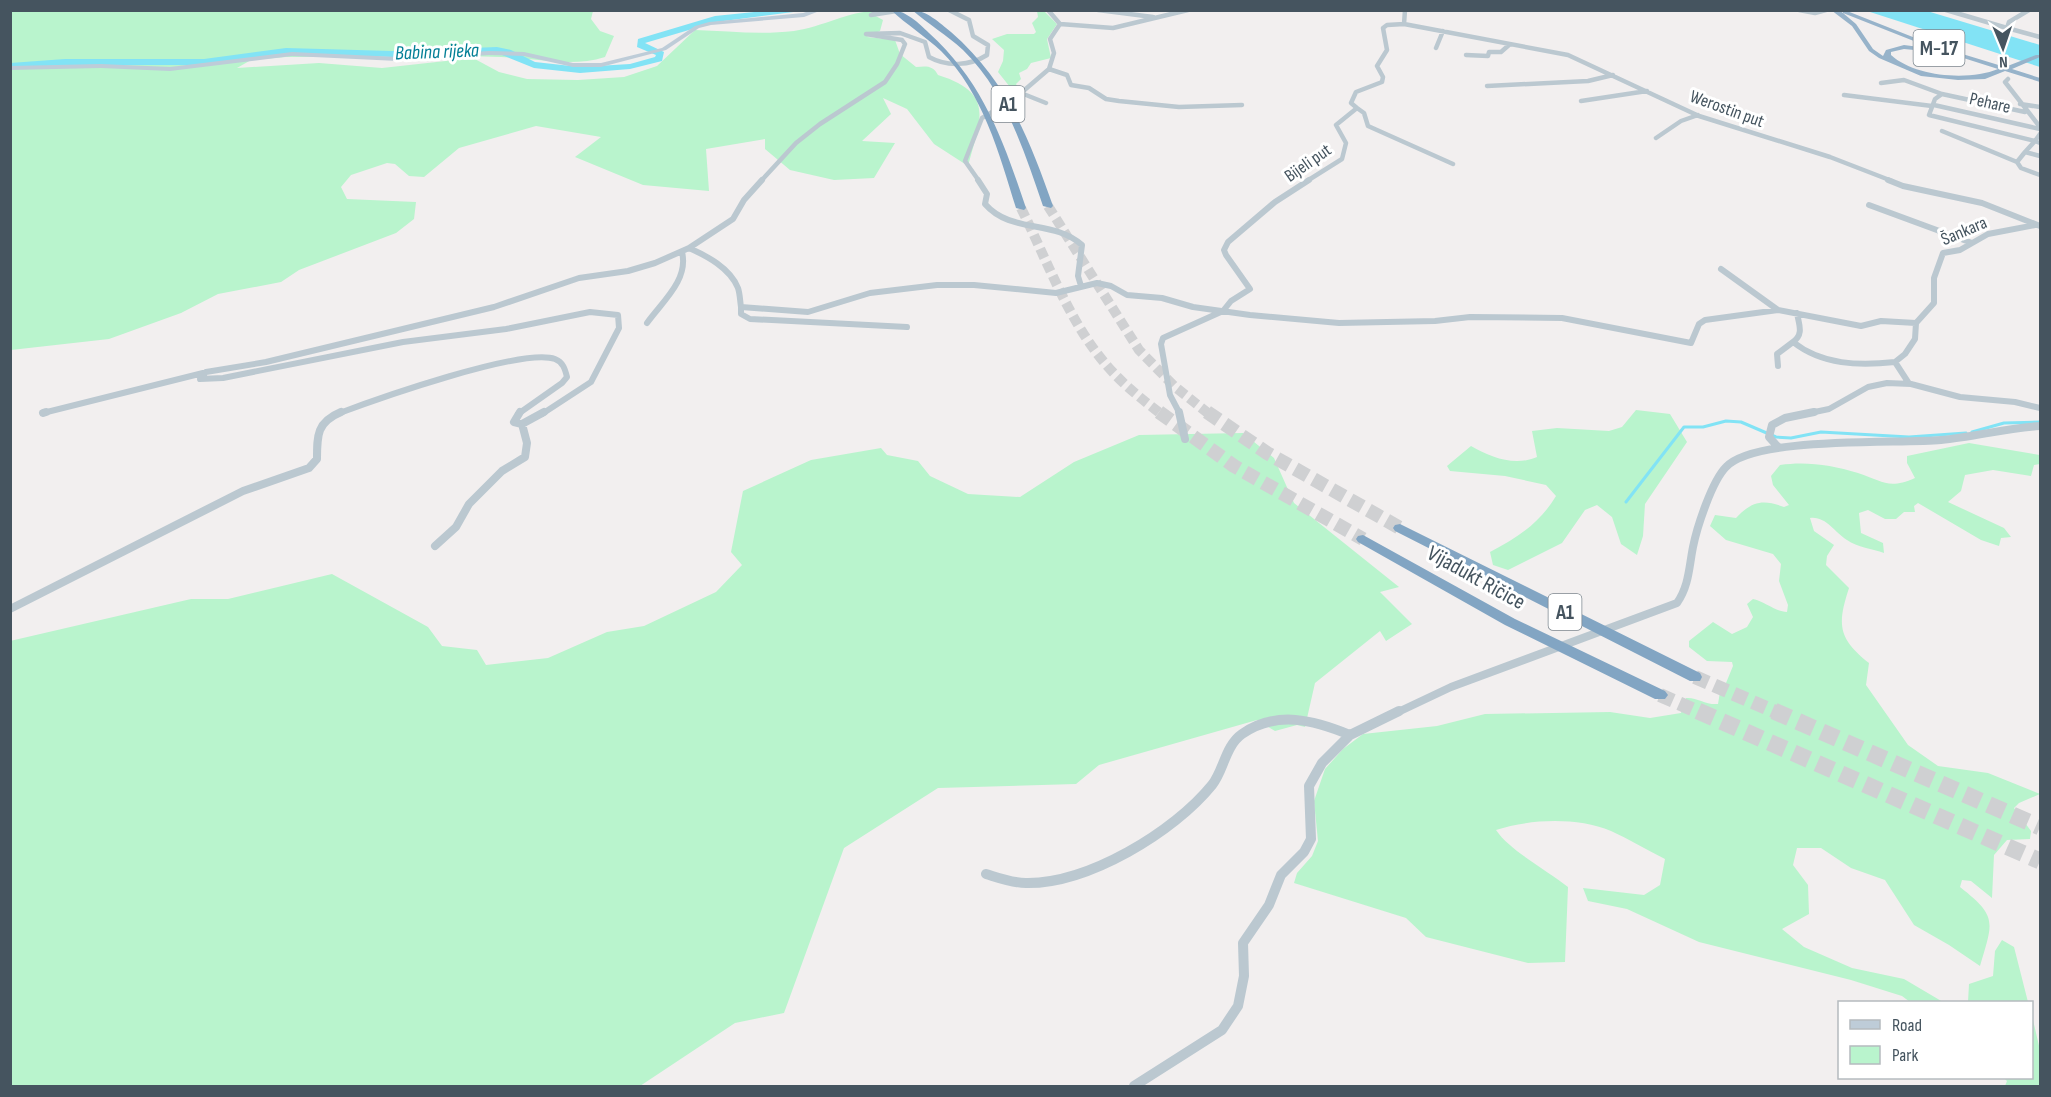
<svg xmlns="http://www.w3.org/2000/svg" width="2051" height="1097" viewBox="0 0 2051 1097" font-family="'Sofia Sans Condensed',sans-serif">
<rect width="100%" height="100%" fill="#f2efef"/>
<!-- green -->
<path fill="#b9f4cd" d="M356,10l237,1 -2,8 9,12 14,5 -9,21c-34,11 -69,1 -104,0 -72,-3 -144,0 -215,0l-35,3 -14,8 82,-5 63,5 91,-10 26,14 28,7 51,1 46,-3 33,-11 38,-36c32,1 66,5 99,1 28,-4 56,-20 81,-20l-3,3 11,6 -3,11 -13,6 28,3 5,14 16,13c10,-1 17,-2 22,8 58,18 42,45 30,91l-34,-22 -27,-35 -24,-11 8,16 -29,27 33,2 -21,35 -40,2 -44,-10 -25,-21v-10l-59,10 3,42 -66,-6 -68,-28 26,-20 -65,-11 -77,22 -35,29 -15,-1 -14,-12 -8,-1 -36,12 -10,12 6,12 69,3 -2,17 -18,14 -97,37 -18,12 -63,12 -37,19 -72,26 -98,11v-339z
M1037,11h7l13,13 -10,15 4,19 -20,5 -4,6 -8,4 2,6 -5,5 2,4 -3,4 -5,1v-6l-12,-15 5,-11 1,-11 -12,-11 15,-5h27l2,-2 -4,-9 6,-6z
M1636,410l34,4 17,28 -42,62 -2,32 -6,19 -16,-11 -9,-27 -15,-12 -12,5 -23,33 -54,27 -15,-5 -3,-13c27,-14 50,-29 66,-56l-10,-11 -41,-9 -55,-5 -3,-5 24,-20c20,11 43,21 66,11l-5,-26 25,-3 52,3 13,-4z
M1243,433l31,25 20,45 105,84 -19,5 32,32 -26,17 -6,-10 -65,52 -10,44 -8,-2 -22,6 -18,-11 -158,45 -23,19 -138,4 -94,60 -60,165 -49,10 -95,63h-629l-1,-445 181,-42h37l104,-25 96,53 14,19 35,4 9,15 62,-7 59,-26 37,-6 72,-34 26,-27 -11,-13 12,-61 68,-31 70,-12 6,7 31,6 12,15 38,18 52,3 54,-35 65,-27z
M1969,443l71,12v9l-6,1 -3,11 -38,-6 -28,5 -4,16 -13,11 56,26 7,9 -10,1 -2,8 -18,-6 -63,-37 -4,3 1,6h-11l-8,7h-11l-17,-9 -9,3 2,20 22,10 1,10c-11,-4 -27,-6 -37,-13 -13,-8 -21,-24 -37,-22l4,13 20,14 -7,11 -1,9 23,23c-12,37 -11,50 20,75l-3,22 42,60 30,21 50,7 52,21 -21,9 -5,5 17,23 -1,8 -23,1 -13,15 -2,43 -21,-17 -9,-1 -2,7c38,30 33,34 20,79l-31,-21 -35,-20 -29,-45 -34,-12 -30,-20h-24l-4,17 15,20 1,29 -27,15 22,18 48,21 52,11 39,23h-33l-8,-6 -51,-16 -152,-38 -72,-33 -39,-8 -5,-13 61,7 16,-10 5,-26c-18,-9 -36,-20 -54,-28 -34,-14 -81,-12 -115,-1 14,21 51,40 72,57l-3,75 -37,1 -102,-26 -20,-19 -112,-35 3,-10 15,-17 6,-15 -4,-40 11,-32 18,-20 20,-15 74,-8 48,-12 125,-2 40,6 31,-5 5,-15c11,-1 19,7 32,6l3,-18 5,-3 7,-17 -1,-4 -25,-1 -18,-14v-6l24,-19 19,12 15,-7 6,-10 -6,-13 6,-5c13,3 21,12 34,13l1,-7 -9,-24 2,-17 -8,-10 -47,-14 -16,-14 5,-11 21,3c16,-17 27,-19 48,-11l5,-2 -16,-20 -2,-9 9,-11c26,-4 52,0 78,8 25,8 30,17 57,5l-8,-15v-7z
M2002,940l12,7 14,55h-60l1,-18 24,-8 2,-25z
M2032,1016l8,34v36h-35l2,-5 -3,-3h28z"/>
<!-- water -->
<path fill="#82e3f5" d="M1867,11h60l113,34v22z"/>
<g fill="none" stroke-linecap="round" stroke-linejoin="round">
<!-- stream -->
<path stroke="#82e3f5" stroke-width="3" d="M1972,432l32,-9 36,-1
M1626,502l58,-75h19l23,-6 15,1 35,15 15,1 30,-6 88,5 57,-4"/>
<!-- river -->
<path fill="#82e3f5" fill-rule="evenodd" d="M773,10h36l-93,12 -71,21 19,9 -2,9 -32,8 -50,4 -46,-5 -37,-15 -105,4 -106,-3 -82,11h-139l-55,4v-6l55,-4h139l82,-11 106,3 105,-4 14,3 24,12 45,5 50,-3 25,-7 1,-2 -19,-8 1,-8 77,-23z"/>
<!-- motorway-tunnel-far2 -->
<path stroke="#cfd0d2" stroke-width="10" stroke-dasharray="10 5" stroke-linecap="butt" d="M1048,206l91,144 35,36 35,28
M1021,208c27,54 48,115 88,160 16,18 34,32 52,46"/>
<!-- motorway-tunnel-far1 -->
<path stroke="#cfd0d2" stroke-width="14" stroke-dasharray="14 7" stroke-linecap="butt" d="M1159,412l75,54 129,73
M1207,412l60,41 133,75
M1695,677l83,36
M1660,695l41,18"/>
<!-- motorway-tunnel -->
<path stroke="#cfd0d2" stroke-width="17" stroke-dasharray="17 9" stroke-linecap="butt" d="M1698,711l342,150
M1774,711l266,116"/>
<!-- minor-far3 -->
<path stroke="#bbc8d0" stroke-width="4.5" d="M882,10l-11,5 32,-5
M1048,10l12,14 53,4 75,-18
M1098,10l55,7
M1799,10l16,3 11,-3
M1946,10l61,18
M2029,10l-20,12 -2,6 33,9
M1060,24l-10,15 4,14 -5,16 18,6 4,10 18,3 17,11 13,2 60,6 63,-2
M1404,24l164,31 131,61 131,41 62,24
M1436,48l7,-17
M1466,55l22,1 1,-4h12l8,-7
M2008,79l-3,3 35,45
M1881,83l23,-3 38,14 -7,5 -6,16 106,26 -10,11
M1487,86l101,-5 25,-6
M1942,94l83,18
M1844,95l88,11
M1581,101l66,-10
M1046,103l-25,-10 28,-24
M2020,104l20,3
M1934,105l106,24
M1357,108l7,5 4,13 85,38
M1942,131l75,31
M2040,134l-5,7 5,2
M1656,138l25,-17 17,-6
M2040,156l-15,-4 -8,10 4,6 19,7
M761,181l35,-38 24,-19 65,-42 12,-18 8,-20 -3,-4 -36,-6 34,-1 25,9 4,15c18,10 41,9 58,-2l1,-10 -15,-9 -4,-16 -20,-10
M979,181l-14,-20 17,-43 39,-23
M1307,181l35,-22 4,-16 -10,-18 21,-17 -6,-5 5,-11 26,-10 1,-5 -6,-11 10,-16 -4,-22 4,-3 17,-1 1,-14"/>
<!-- minor-far2 -->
<path stroke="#bbc8d0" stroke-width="6" d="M978,180l9,14 -2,10c26,30 68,15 97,41l-4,31 3,10
M1888,180l15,6 79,17 58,23
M1869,205l103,38
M689,248c18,8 41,20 49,40 2,6 2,13 3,19l67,5 62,-19 67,-8h37l82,8 41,-10 14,3 16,9 35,3 31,9 57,8 89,8 96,-2 35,-4 92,1 129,25 8,-19 6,-4 73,-10 83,16 20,-5 35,2
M1721,269l57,41
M741,307v7l9,5 157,8
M1797,313c2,12 7,21 -4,29 29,23 66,24 102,20
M647,323c15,-21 42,-43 35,-71
M1778,366l-1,-12 16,-12
M1908,382l-13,-20 10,-8 10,-15 1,-16 18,-20v-25l9,-25 17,-3 28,-16 47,-9
M43,413l160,-40
M337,414c37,-14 186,-67 218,-55 8,3 10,10 12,18l-5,6 -44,31
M542,414l49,-32 28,-54 -1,-13 -28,-3 -84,17 -103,13 -180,36 -23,1 6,-7 60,-10 228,-55 85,-29 49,-7 27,-8 34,-15 44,-29 11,-19 18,-20
M1180,414l-10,-19 -9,-51 2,-6 60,-27 8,-10 19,-12 -24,-34 -2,-5 4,-8 47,-40 34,-22
M1805,414l24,-5 39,-22 19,-4 24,1 49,13 55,5 25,6"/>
<!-- minor-far1 -->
<path stroke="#bbc8d0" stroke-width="8" d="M520,412l-6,10 8,2 22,-12
M1179,412l6,27
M43,413l3,-1
M1778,447l-9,-10 3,-12 13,-7 29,-6
M435,546l21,-19 13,-23 33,-33 23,-14 2,-14 -5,-19
M10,609l233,-118 66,-23 8,-9c0,-24 0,-37 24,-47
M1396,713l55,-26 226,-84c12,-17 12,-36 16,-56 4,-20 19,-66 33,-80 29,-31 170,-23 215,-27 33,-3 65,-12 99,-14"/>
<!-- minor -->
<path stroke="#bbc8d0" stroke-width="10" d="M986,874c13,4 26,9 40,9 62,1 148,-51 186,-98 12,-15 13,-39 30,-51 34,-24 72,-14 108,1
M1134,1086l88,-56 16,-24 6,-30 -1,-33 26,-38 12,-30 23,-23 7,-13 -2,-53 13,-23 28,-28 49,-24"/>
<!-- secondary -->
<path fill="#beccd8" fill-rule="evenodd" d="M812,10h10l-18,7 -93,8 -12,3 -33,22 -65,17h-28l-49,-11 -35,-1 -91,6 -106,-5 -122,15 -69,-3 -91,2v-4l91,-2 69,3 122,-15 106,5 91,-6 35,1 49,11h28l61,-15 33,-22 14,-4 94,-9z"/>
<!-- trunk -->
<path fill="#97b3ca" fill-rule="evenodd" d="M1831,10h8l4,3v-2h4l86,34 72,22 31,-12h4v2l-28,12 28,9v4l-35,-11 -20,8 -27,1 -37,-4 -42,-18 -10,-7 -17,-25zM1843,13l86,34 69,22c-29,12 -83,8 -107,-14v-3l13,-3 21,2 2,-1v-2l-23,-3 -18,5 -3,6 -10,-7 -17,-25z"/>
<!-- motorway -->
<path fill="#82a5c3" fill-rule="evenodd" d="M891,10c14,0 28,13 38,23 55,50 74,107 97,175l-2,2 -8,-2c-17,-55 -33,-115 -75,-157 -16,-15 -34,-26 -50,-41z
M912,10c14,0 28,13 39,22 56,49 78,106 102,174l-2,2 -8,-2c-19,-55 -37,-114 -80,-156 -16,-15 -35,-26 -51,-40z
M1400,524l300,149 2,4 -2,4h-10l-295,-150 -2,-3 2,-3z
M1363,535l152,84 150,72 3,4 -3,4h-10l-150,-74 -147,-83 -2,-3 2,-3z"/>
</g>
<g text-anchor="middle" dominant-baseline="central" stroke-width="6" stroke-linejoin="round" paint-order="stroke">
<!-- far-street labels -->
<g font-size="18" fill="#45545f" stroke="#fff">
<text transform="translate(1990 103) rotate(13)">Pehare</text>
<text transform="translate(1727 109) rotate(20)">Werostin put</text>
<text transform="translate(1308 163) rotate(-35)">Bijeli put</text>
<text transform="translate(1964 231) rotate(-23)">Šankara</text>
</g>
<!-- far-water labels -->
<g font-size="20" font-style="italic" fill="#037f96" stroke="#fff">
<text transform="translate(437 52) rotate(-2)">Babina rijeka</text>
</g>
<!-- shield labels -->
<g fill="#fff" stroke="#7d878f" stroke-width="1.5">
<rect x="1913.5" y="30" width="51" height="36" rx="4.5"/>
<rect x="991.5" y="86" width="33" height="36" rx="4.5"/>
<rect x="1548.5" y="594" width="33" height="36" rx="4.5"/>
</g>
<g font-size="21" font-weight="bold" fill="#45545f">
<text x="1939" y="48">M-17</text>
<text x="1008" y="104">A1</text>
<text x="1565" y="612">A1</text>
</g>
<!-- street labels -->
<g font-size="22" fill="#45545f" stroke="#fff">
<text transform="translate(1476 578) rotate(29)">Vijadukt Ričice</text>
</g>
</g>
<!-- border -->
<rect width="2051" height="1097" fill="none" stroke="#45545f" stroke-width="24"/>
<!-- legend -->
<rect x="1838" y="1001" width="195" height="78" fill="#ffffff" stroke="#b5bbbf" stroke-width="1.5"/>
<rect x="1850" y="1020" width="30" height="9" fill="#beccd8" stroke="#b5bbbf" stroke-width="1.5"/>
<text x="1892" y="1031" font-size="18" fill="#45545f">Road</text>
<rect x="1850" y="1046" width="30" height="18" fill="#b9f4cd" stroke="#b5bbbf" stroke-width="1.5"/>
<text x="1892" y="1061" font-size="18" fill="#45545f">Park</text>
<!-- north arrow -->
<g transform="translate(2003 48) rotate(178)" stroke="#ffffff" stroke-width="4.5" paint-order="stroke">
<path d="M0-4.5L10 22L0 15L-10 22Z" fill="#45545f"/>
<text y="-9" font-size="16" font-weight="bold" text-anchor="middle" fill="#45545f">N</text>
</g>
</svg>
